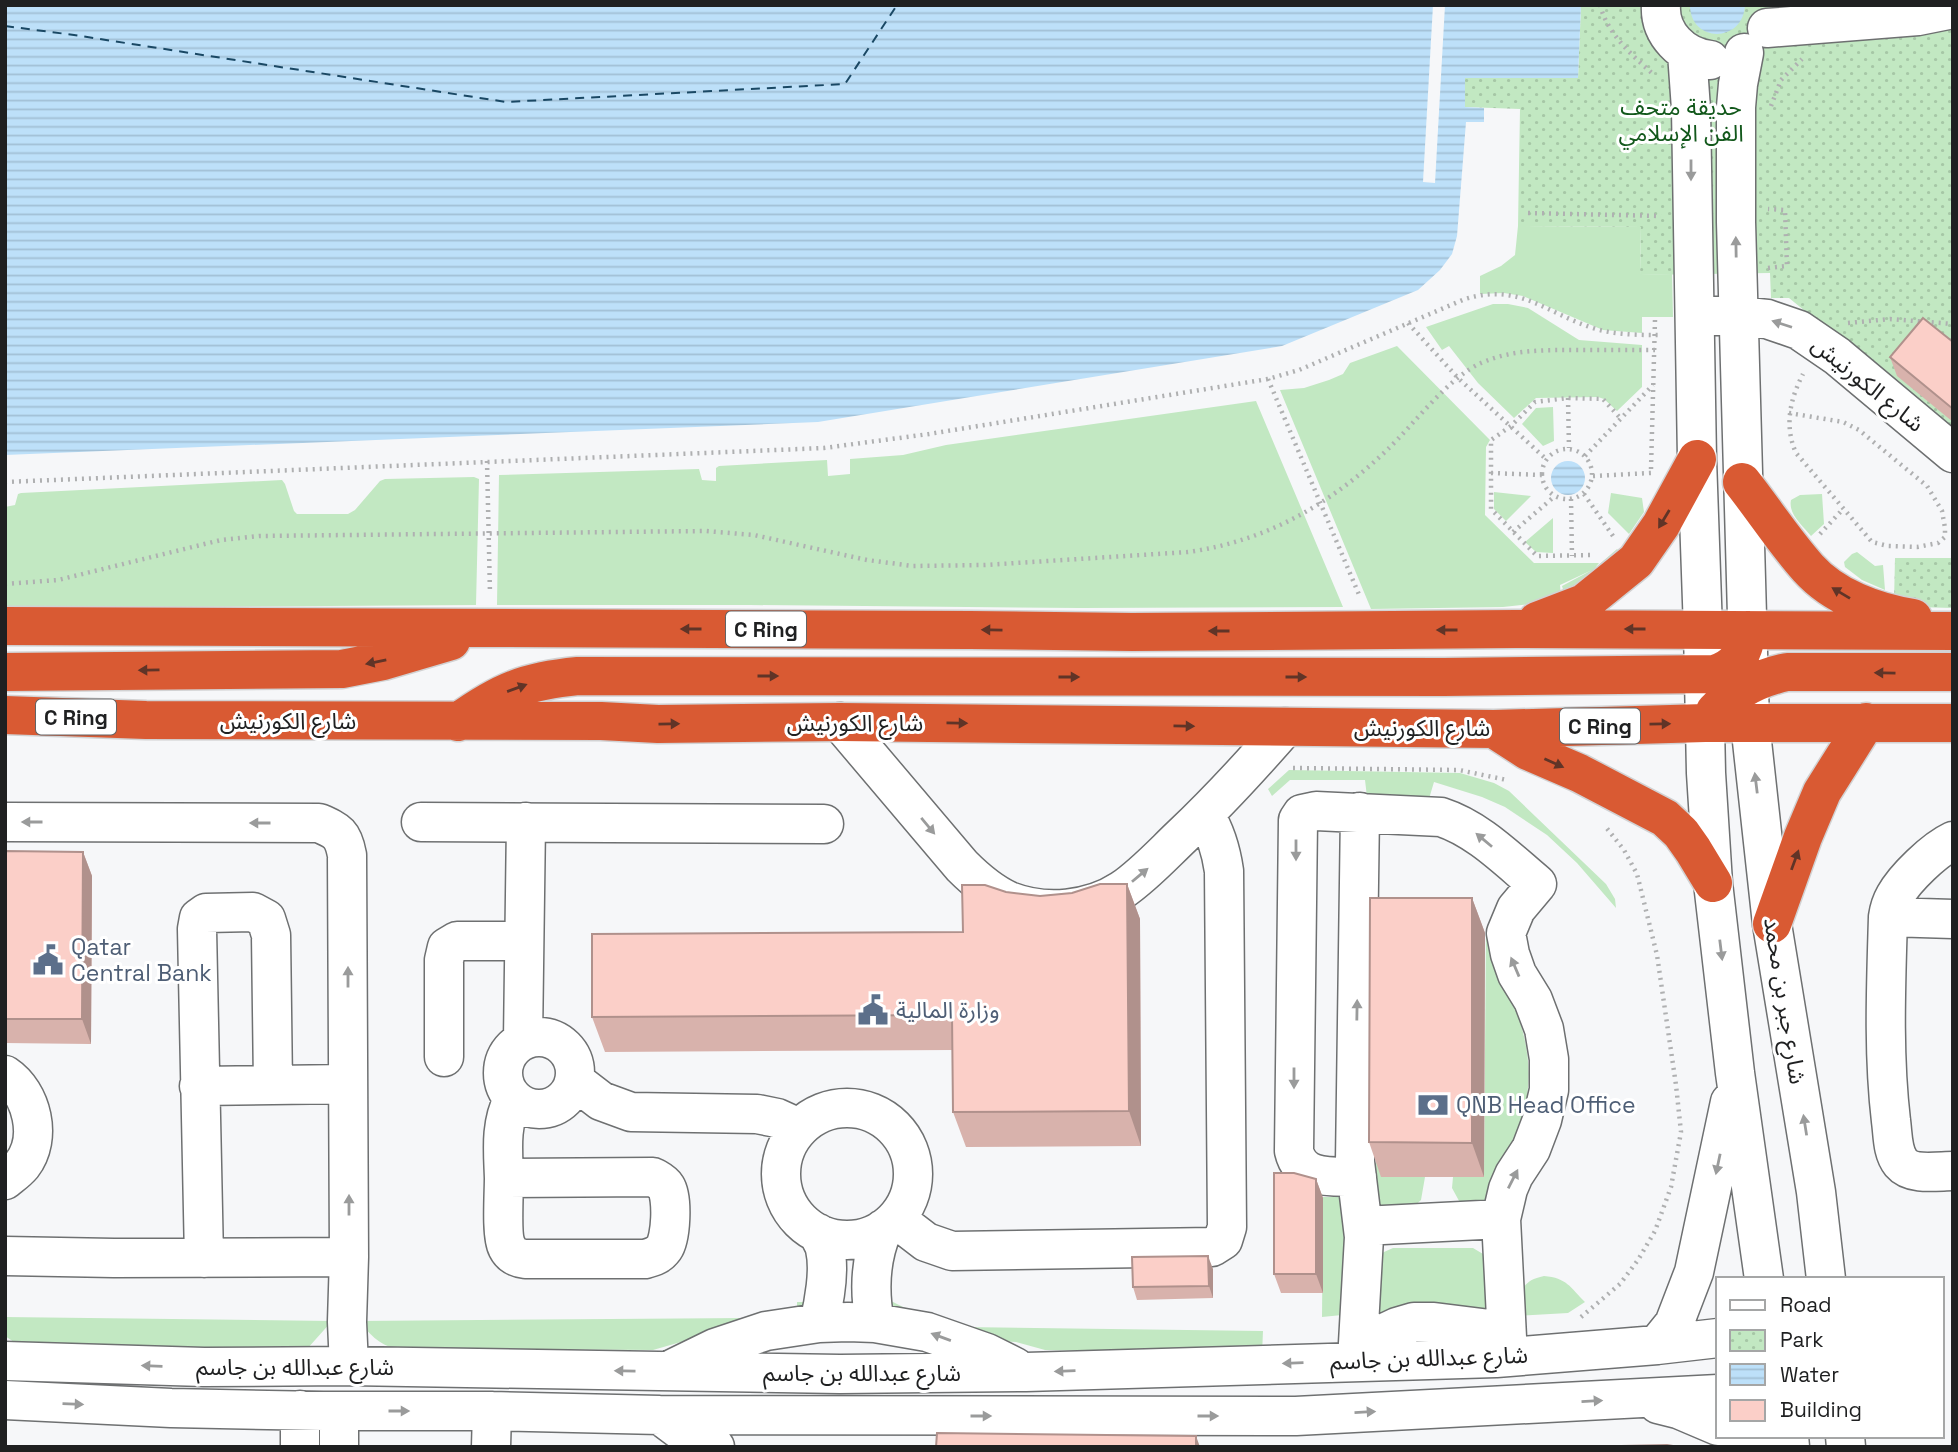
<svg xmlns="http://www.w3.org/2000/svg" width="1958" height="1452" viewBox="0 0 1958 1452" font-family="'Space Grotesk','Noto Sans Arabic',sans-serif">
<defs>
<pattern id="park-dots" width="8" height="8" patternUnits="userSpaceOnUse" patternTransform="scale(1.75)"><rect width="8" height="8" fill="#c2e8c2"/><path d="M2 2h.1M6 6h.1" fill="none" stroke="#a6c7a6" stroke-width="1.8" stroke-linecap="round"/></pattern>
<pattern id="water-rules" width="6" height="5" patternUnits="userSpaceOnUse" patternTransform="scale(1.75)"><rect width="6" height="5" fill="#bde0f9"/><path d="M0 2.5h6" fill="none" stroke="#a2c0d5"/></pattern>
</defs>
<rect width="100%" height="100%" fill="#f6f7f9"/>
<!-- green -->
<path fill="#c2e8c2" d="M1518,226l123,1 -1,48 32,-1 1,43h-31v16l-39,-3 -80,-34 -19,-3 -24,1v-18l21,-10 14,-11z
M1493,304h15l20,4 51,32 63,5v42l-25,24 -13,-12 -6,-2 -62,1 -22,20 -36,-35 -29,-37 -7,4 -16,-23z
M1397,346l93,94 -4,7 -1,68 49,48h65l-4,5 22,-19 5,6 -58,38 -2,-7 30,-16 -32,15 1,11 -22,7 -36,4 -132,2 -91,-219 24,-2 25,-8 14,-6 7,-11z
M1256,401l87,206 -263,1 -330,-3h-253l2,-130 200,-6 3,11 14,1v-13l3,-2 108,-6 1,16 22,-2v-15l53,-4 43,-10z
M1553,407l1,34 -11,5 -21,-22 14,-16z
M474,477l5,2 -3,126 -471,3v-101l10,-2 3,-11 3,-1 261,-13 3,4 9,27 3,3h51l7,-4 25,-29 5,-2z
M1494,492l37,4 -25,25 -12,-12z
M1611,493l31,5 2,14 -15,22 -21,-21z
M1822,494l2,30 -13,12c-9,-11 -23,-22 -20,-36l9,-5z
M1553,518v35l-17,-1 -11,-10z
M1857,552l18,14 8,-1 2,25 -23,-10 -17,-13 -1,-5 8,-8z
M1289,770l171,3 34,10 15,8 97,93 9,15 1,9 -39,-45 -30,-28 -42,-28 -23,-10 -48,-15 -6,20 -61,-5 -2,-17h-75l-18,16 -4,-7z
M1486,933c3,12 5,25 9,37 5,15 17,27 22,43 20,56 13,97 -12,150 -7,16 -15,32 -25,47h-16l-12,-22 1,-11h31z
M1370,1163h11l44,14 -4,23 -14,13 -30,-5z
M1323,1197h23l-4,118 -20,2z
M1393,1248h80l10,6 5,6 1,64 -113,5 3,-73 5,-4z
M1544,1276c23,2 26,11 41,26l-17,11 -52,3c5,-22 3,-35 28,-40z
M887,1299l16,8 59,20 301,4 -1,23 -217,-4 -29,-8 -16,-1 -99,-18z
M797,1302h12l-1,8 -68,15 -87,25 -258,-2c-15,-2 -27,-16 -37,-27l388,-3 51,-10z
M5,1317l327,4 -25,28 -23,1 -267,-6 -12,-8z"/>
<!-- park -->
<path fill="url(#park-dots)" d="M1581,5h372v426l-164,-133h-18l-1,-25 -130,2 1,-48 -123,-1 2,-117 -55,-2v-30l113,1z
M1895,558h58v50l-37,-1 -22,-5z"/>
<!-- water -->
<path fill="url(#water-rules)" d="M5,5h1576l-3,73h-113v29l19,1v14h-18l-9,114 -5,18 -12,16 -22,20 -136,56 -464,76 -813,33z
M1690,5h55c-2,39 -55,38 -55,0z
M1551 478a17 17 0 1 1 34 0a17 17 0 1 1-34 0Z"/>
<!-- pier -->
<path fill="#f6f7f9" d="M1433,5h12l-10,178 -12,-1z"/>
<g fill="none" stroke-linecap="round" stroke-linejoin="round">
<!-- ferry -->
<path stroke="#1a4864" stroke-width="2" stroke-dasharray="9 7" stroke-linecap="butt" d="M5,26l69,9 432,67 339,-18 52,-79"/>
<!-- minor casing -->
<g stroke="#6e7071" stroke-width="41">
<path id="minor" d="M1661,5c-2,29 22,52 49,55
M1767,28l151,-12 35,-7
M1687,53l4,56 6,350 6,171 3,143 7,110 22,190 29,206
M1744,53l-6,31 -2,23v115l14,501 22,201 44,268 10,87
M1713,316h25l29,3 32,11 38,26 116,97
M840,722l122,144c14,14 29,27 47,35 36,14 81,10 113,-11 22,-15 41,-36 60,-54 37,-35 69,-70 103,-109
M5,822l314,1c19,8 24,11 28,32l2,402 -2,65 2,44
M421,822l403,2
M1953,841c-19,9 -48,37 -58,55 -4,7 -6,14 -7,21 -2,68 -5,137 3,204 2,14 1,31 10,42 11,13 37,8 52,8
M1888,917l65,2
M503 1073a36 36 0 1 1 72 0a36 36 0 1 1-72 0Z
M523,1040l3,-218
M444,1057v-97l3,-13 10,-6h67
M5,1075c27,18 38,63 17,90 -5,6 -11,10 -17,15
M575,1081l26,20 30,11 126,2 20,4 22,10
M199,1086l149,-2
M781 1174a66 66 0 1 1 132 0a66 66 0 1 1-132 0Z
M653,1177c5,3 10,5 13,10 7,11 5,51 -2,61 -5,7 -11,9 -19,11h-120c-8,-1 -14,-4 -18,-12 -6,-11 -3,-54 -3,-69z
M1357,1177c-25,-1 -56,4 -63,-26l4,-331 4,-6 14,-3 125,6c37,12 66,42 96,67l-21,25 -10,24 4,21 7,20 16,26 11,29 5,30v31l-7,30 -11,29 -17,26 -6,14 -7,30 7,138
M504,1178c-1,-28 -4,-53 9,-79
M896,1219l30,23 26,9 260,-4 11,-7 4,-13 -3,-356c-3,-21 -8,-38 -19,-56
M1363,1226l138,-7
M818,1233c2,5 6,11 7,16 5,21 -1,54 -6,74
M5,1256l109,2 235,-1
M204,1258l-7,-329 2,-11 7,-5 47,-1 13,7 5,16 2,150
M875,1323c-6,-31 -5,-64 8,-94
M1359,1345l38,-18 17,-5h20l72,9
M1657,1345l17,-21 20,-52 36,-170
M5,1361l199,6 145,-1 491,8 186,-2 470,-14 161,-13 61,-7
M1357,1361l7,-124 -9,-75 5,-350
M674,1368l41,-20 51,-17 53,-8 29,-1 27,1 52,9 60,21 28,14
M5,1400l166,8 152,3h169l168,4 636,1 422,-22
M1658,1404l20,5 40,17
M300,1410v37
M660,1415l32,24 23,8
M1737,1436l17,11
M1789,1436l1,11
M1845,1436l1,11
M339,1447v-36
M491,1447l1,-36"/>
</g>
<!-- highway casing -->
<g stroke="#d2d2d3" stroke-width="41">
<path id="highway" d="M1742,482c22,28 42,59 66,86 26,29 67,44 105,50
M1537,621l47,-18 52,-42 25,-36 36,-66
M5,626l965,4 162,2 383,-3 438,2
M5,672l337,-3 41,-8 68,-20
M1715,711c20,-21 43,-33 72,-39h166
M5,715l141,5 455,1 57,3 182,-2 654,7 211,-6h248
M458,722c43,-31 68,-41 120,-46l866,1 271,-3c25,-9 27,-20 33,-44
M1494,729l34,22 51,22 86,45 16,15 12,17 20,33
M1772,924l31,-87 19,-45 44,-70"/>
</g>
<!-- path -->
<path stroke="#afb0b1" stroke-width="4.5" stroke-dasharray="2 5" stroke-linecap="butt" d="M1600,5c8,30 32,50 54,70
M1771,106l10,-26 21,-21
M1528,213l133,3
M1768,268l19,-2 -2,-56 -17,-1
M1408,323l50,55 88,81
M1848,323l42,-4 63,5
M1268,379l92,218
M1568,398l1,50
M1789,413l54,9 16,8 68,56 15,25 3,17v9l-7,6 -21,4 -29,-1 -16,-4 -76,-89c-12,-27 -6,-54 7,-79
M1542 474a25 25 0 1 1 50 0a25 25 0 1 1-50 0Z
M1585,456l68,-71
M487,461l3,133
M1651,469l4,-149
M1491,473l51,2
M1593,476l58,-3
M5,482l819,-34 105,-14 339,-55 31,-9 166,-71c56,-17 81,15 131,30 21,6 44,6 65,6
M1584,494l29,42
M1571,499l1,57
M1513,532l42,-36
M1820,534l23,-25
M1590,555l-53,1 -46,-47v-69l20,-14 24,-24 33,-4 35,1 18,20
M5,584l53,-4 163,-40 38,-4 447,-5 48,4 113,25 46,6 72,-1 203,-13c79,-11 143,-48 200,-103 26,-25 61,-72 93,-86 32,-14 65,-13 99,-13 25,0 50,0 75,0
M1293,768l166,2 48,10
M1581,1317l39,-33 18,-24 17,-29 16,-44 10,-55 -5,-47 -19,-130 -20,-81 -13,-24 -19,-24"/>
<!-- minor -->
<use href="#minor" stroke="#fff" stroke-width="38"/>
<!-- highway -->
<use href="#highway" stroke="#d95a33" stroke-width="38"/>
</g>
<!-- wall -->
<path fill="#d8b2ac" d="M1953,342v80l-56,-46 -7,-19z
M5,851l78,1 9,24 -1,168 -86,-1z
M1127,884l13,35 1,227 -175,1 -13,-35v-62l-348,2 -13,-35 371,-85 43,-40 34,4 32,-3z
M1472,898l13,35 -1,244h-103l-12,-35z
M1316,1179l7,19v95h-42l-7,-19z
M1213,1269v29l-76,2 -4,-13z"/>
<!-- shaded-wall -->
<path fill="#b0918c" d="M83,852l9,24 -1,168 -9,-25z
M1127,884l13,35 1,227 -12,-35z
M1472,898l13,35 -1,244 -12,-34z
M1316,1179l7,19v95l-7,-19z
M1208,1256l5,13v29l-4,-12z
M1196,1436l4,11h-4z"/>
<!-- building -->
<path fill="#fbcfc8" stroke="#b0918c" stroke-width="2" d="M1923,318l30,24v67l-63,-52z
M5,851l78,1 -1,167h-77z
M1100,884h27l2,227 -176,1 -1,-97 -360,2v-83l371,-2 -1,-47h23l21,7 34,4 32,-3z
M1370,898h102v245l-103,-1z
M1274,1173h20l22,6v95h-42z
M1208,1256l1,30 -76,1 -1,-30z
M937,1433l259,3v11h-260z
M1667,1445l12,2h-104z"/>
<!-- one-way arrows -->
<defs><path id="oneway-solid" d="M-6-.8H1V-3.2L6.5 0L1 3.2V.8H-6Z" transform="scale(1.75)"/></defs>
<g fill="#9a9b9b">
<use href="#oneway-solid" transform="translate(1691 170) rotate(90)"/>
<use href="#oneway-solid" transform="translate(1736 247) rotate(-91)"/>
<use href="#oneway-solid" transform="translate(1782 324) rotate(-162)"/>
<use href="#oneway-solid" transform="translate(1756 783) rotate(-97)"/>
<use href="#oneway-solid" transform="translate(32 822) rotate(-180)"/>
<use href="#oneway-solid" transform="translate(260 823) rotate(-180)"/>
<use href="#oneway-solid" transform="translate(928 826) rotate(50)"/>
<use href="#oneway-solid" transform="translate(1484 840) rotate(-140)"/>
<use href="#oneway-solid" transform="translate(1296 850) rotate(90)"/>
<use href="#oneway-solid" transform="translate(1140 875) rotate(-40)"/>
<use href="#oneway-solid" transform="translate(1721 950) rotate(83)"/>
<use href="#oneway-solid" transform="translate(1515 967) rotate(-113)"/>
<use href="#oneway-solid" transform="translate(348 977) rotate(-90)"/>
<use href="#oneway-solid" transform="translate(1357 1010) rotate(-89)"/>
<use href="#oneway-solid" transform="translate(1294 1078) rotate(90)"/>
<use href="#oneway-solid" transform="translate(1805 1125) rotate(-99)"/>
<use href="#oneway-solid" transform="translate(1718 1164) rotate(102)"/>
<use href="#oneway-solid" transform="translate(1513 1179) rotate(-63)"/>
<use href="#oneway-solid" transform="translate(349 1205) rotate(-90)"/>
<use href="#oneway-solid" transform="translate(941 1337) rotate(-160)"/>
<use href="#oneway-solid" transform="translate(1293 1363) rotate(178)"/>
<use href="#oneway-solid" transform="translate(152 1366) rotate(-178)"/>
<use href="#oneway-solid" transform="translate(625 1371) rotate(-179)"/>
<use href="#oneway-solid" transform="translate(1065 1371) rotate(178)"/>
<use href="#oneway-solid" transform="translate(1592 1401) rotate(-3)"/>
<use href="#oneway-solid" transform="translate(73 1404) rotate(2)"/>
<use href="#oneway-solid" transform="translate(399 1411)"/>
<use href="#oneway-solid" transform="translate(1365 1412) rotate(-3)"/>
<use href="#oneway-solid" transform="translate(981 1416)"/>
<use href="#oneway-solid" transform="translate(1208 1416)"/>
</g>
<g fill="#603427">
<use href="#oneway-solid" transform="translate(1664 519) rotate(121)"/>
<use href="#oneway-solid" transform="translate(1841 593) rotate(-149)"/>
<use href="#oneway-solid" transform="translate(691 629) rotate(-180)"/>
<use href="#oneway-solid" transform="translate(1635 629) rotate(-180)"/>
<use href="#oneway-solid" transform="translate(992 630) rotate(-179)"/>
<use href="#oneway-solid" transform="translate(1447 630) rotate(180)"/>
<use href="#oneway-solid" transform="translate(1219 631) rotate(180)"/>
<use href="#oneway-solid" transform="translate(376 662) rotate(169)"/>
<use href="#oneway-solid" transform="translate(149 670) rotate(179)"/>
<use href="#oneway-solid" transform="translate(1885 673) rotate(-179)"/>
<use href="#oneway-solid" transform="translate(768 676)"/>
<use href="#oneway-solid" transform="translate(1069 677)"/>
<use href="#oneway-solid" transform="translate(1296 677)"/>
<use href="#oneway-solid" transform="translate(517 688) rotate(-20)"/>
<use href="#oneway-solid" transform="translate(957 723) rotate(1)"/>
<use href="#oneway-solid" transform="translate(669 724) rotate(-1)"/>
<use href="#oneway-solid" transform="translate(1660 724) rotate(-1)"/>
<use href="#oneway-solid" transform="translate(1184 726) rotate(1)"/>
<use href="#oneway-solid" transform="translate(1554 763) rotate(24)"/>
<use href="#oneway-solid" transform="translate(1795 860) rotate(-70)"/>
</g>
<!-- icons -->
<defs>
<g id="civic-bare" transform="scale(2.415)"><path d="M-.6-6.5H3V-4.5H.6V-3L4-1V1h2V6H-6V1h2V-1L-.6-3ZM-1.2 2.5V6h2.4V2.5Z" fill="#5c6f8a" stroke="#fff" stroke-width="2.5" paint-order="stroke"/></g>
<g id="bank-bare" transform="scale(2.415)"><path d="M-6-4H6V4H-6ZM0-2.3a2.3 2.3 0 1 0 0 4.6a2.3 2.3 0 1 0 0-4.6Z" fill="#5c6f8a" stroke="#fff" stroke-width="2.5" paint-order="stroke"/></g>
</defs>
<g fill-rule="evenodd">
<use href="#civic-bare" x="48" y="960"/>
<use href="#civic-bare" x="873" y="1010"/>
<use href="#bank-bare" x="1433" y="1105"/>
</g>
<g text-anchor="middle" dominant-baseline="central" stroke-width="6" stroke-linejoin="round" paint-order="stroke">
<!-- shield labels -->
<g fill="#fff" stroke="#626364" stroke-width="2">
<rect x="726" y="611.5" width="80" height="35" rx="5"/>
<rect x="36" y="699.5" width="80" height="35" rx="5"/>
<rect x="1560" y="708.5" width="80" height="35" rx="5"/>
</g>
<g font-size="21" font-weight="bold" fill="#1f2021">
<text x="766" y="629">C Ring</text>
<text x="76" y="717">C Ring</text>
<text x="1600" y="726">C Ring</text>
</g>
<!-- park labels -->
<g font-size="23" fill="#12581b" stroke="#fff">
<text x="1681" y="107">حديقة متحف<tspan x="1681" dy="26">الفن الإسلامي</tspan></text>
</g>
<!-- street labels -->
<g font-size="23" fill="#1f2021" stroke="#fff">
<text transform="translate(1868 384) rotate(39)">شارع الكورنيش</text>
<text x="288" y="721">شارع الكورنيش</text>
<text x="855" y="723">شارع الكورنيش</text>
<text x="1422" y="728">شارع الكورنيش</text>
<text transform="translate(1785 1001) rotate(81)">شارع جبر بن محمد</text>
<text transform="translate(1429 1358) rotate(-2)">شارع عبدالله بن جاسم</text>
<text x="295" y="1367">شارع عبدالله بن جاسم</text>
<text x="862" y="1373">شارع عبدالله بن جاسم</text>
</g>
<!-- service labels -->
<g font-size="23" fill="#4e5e75" stroke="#fff" text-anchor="start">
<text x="71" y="947">Qatar<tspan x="71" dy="26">Central Bank</tspan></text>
<text x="896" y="1010">وزارة المالية</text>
<text x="1456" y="1105">QNB Head Office</text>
</g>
</g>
<!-- border -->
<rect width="1958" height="1452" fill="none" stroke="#1f2021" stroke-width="14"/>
<!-- legend -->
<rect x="1716" y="1277" width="228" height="161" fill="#ffffff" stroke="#a5a6a6" stroke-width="2"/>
<rect x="1730" y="1300" width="35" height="10" fill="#ffffff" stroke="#a5a6a6" stroke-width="2"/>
<text x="1780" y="1312" font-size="21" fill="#1f2021">Road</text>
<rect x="1730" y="1330" width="35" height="21" fill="url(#park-dots)" stroke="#a5a6a6" stroke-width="2"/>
<text x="1780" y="1347" font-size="21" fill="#1f2021">Park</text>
<rect x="1730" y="1364" width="35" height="21" fill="url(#water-rules)" stroke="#a5a6a6" stroke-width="2"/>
<text x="1780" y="1382" font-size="21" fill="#1f2021">Water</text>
<rect x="1730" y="1400" width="35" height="21" fill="#fbcfc8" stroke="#a5a6a6" stroke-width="2"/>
<text x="1780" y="1417" font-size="21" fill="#1f2021">Building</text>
</svg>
